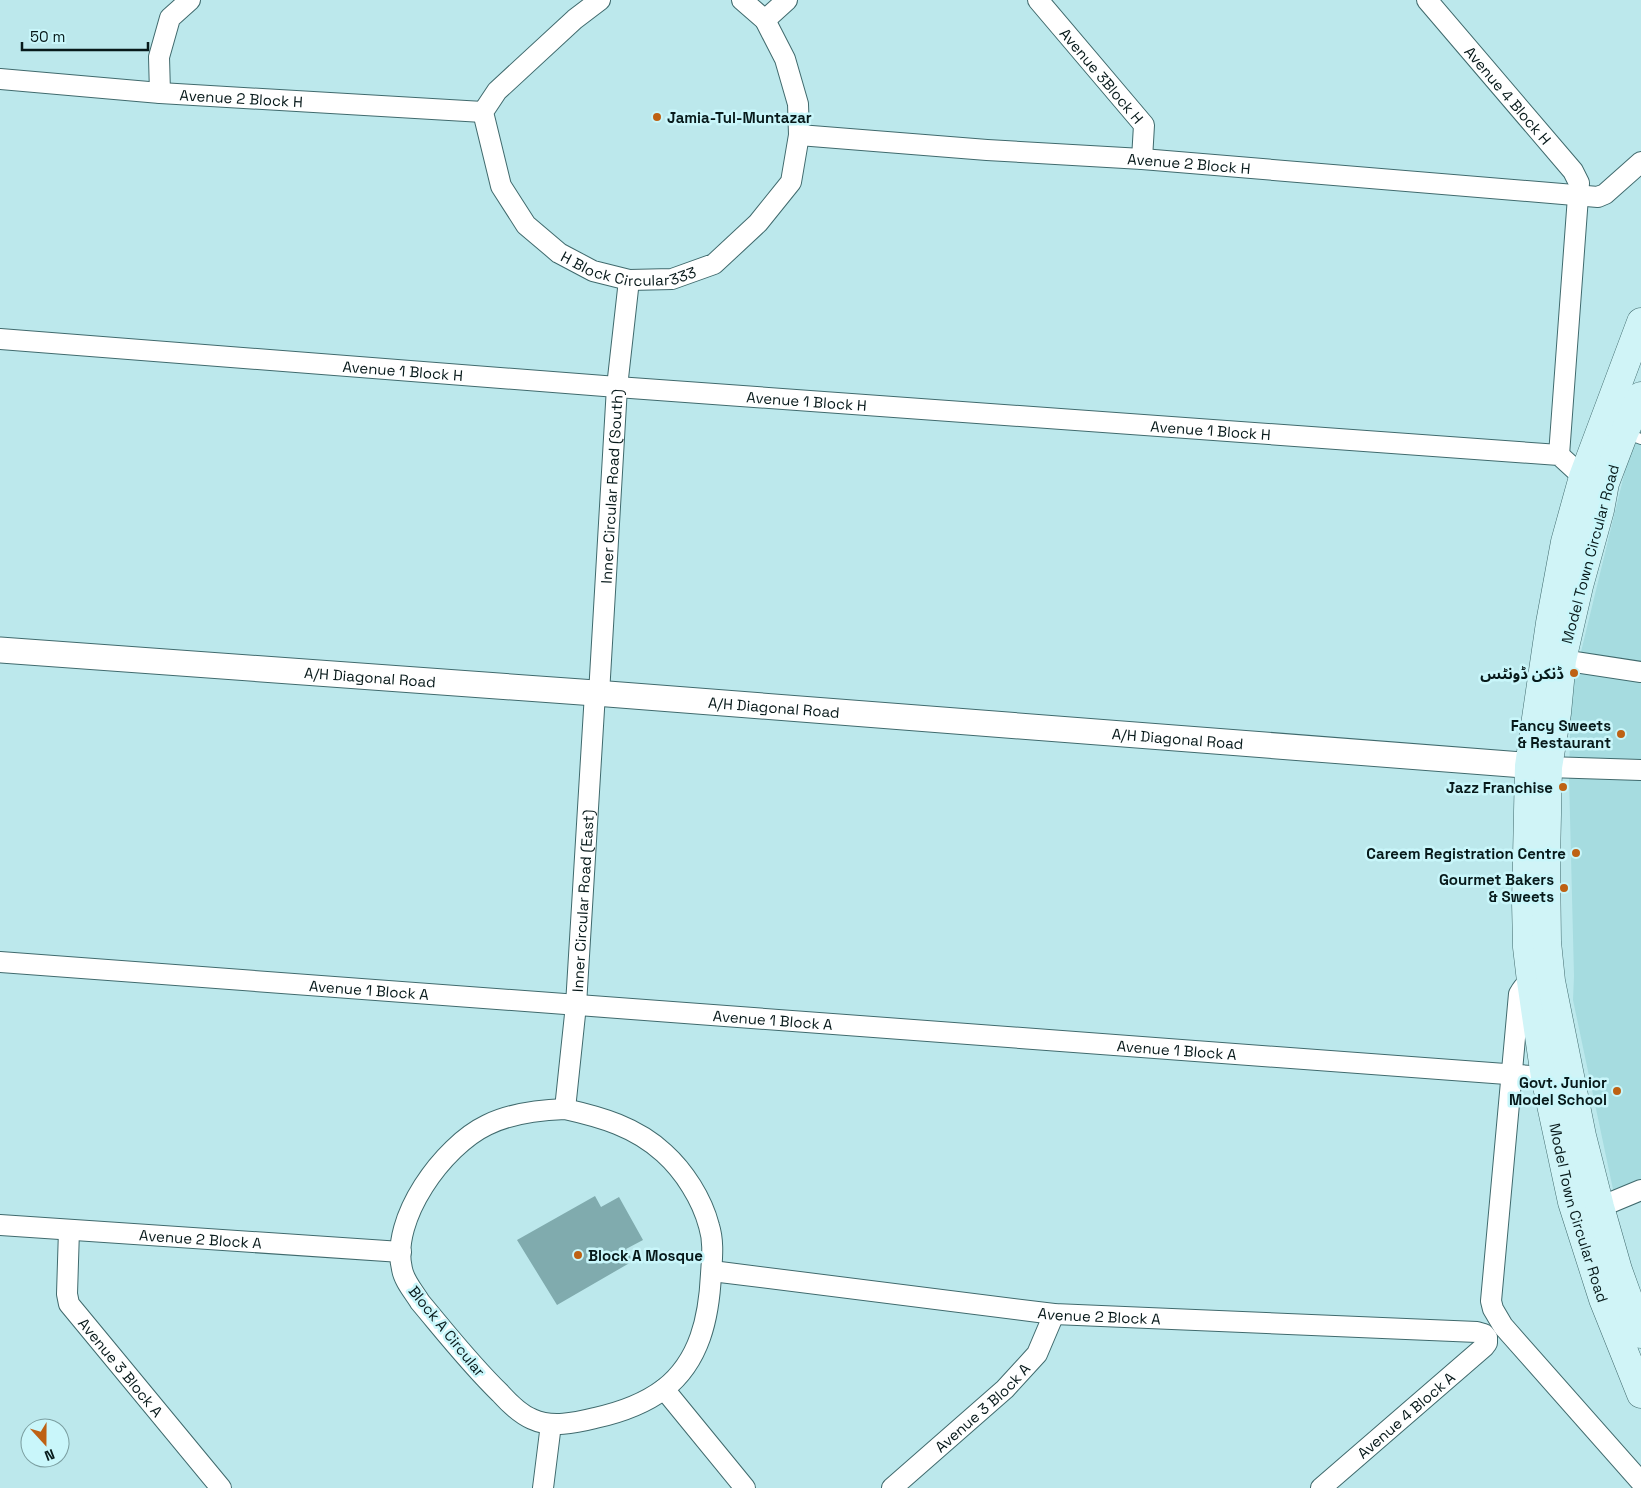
<svg xmlns="http://www.w3.org/2000/svg" width="1641" height="1488" viewBox="0 0 1641 1488" font-family="'Space Grotesk','Noto Sans Arabic',sans-serif">
<rect width="100%" height="100%" fill="#bce8ec"/>
<!-- built -->
<path fill="#a6dce0" d="M1641,426v757l-27,11 -41,-194 1,-24 -5,-199 2,-84 61,-251z"/>
<!-- building -->
<path fill="#80abae" d="M595,1196l6,11 18,-10 24,43 -17,9 7,12 -76,44 -40,-65z"/>
<g fill="none" stroke-linecap="round" stroke-linejoin="round">
<!-- service casing -->
<g stroke="#406a6d" stroke-width="12">
<path id="service" d="M1625,433l16,6"/>
</g>
<!-- minor casing -->
<g stroke="#406a6d" stroke-width="22">
<g id="minor">
<path id="s1" d="M600,0l-25,19 -78,72 -14,21 18,74 25,39 33,28 34,18 36,9 43,-1 42,-15 44,-41 33,-41 8,-47 -1,-31 -13,-45 -20,-39 -23,-20"/>
<path id="s2" d="M1038,0l106,125 -2,34"/>
<path id="s3" d="M1427,0l146,171 6,12 -20,272"/>
<path d="M765,20l22,-20"/>
<path id="s4" d="M0,79l160,14 323,19"/>
<path d="M160,93l-1,-36 11,-39 20,-18"/>
<path id="s5" d="M799,135l188,15 155,9 456,38 7,-3 36,-32"/>
<path id="s6" d="M0,339l617,48 942,68 24,22 10,3"/>
<path d="M1562,660l79,12"/>
<path id="s7" d="M599,694l18,-307 12,-107"/>
<path d="M1548,767l93,3"/>
<path id="s8" d="M0,962l1545,115"/>
<path d="M1539,981c-11,0 -15,4 -20,13l-28,307 2,8 10,17 138,156"/>
<path d="M565,1109c36,8 71,18 99,44 20,18 38,46 45,73 5,16 3,32 2,48 -2,43 -11,87 -47,115 -20,15 -46,24 -69,29 -20,5 -44,10 -63,1 -12,-5 -23,-16 -32,-26 -29,-28 -54,-60 -80,-91 -6,-10 -16,-21 -18,-33 -12,-50 41,-123 85,-144 24,-12 52,-15 78,-16z"/>
<path id="s9" d="M565,1109l11,-104 19,-312"/>
<path d="M1600,1207l41,-17"/>
<path id="s10" d="M0,1225l401,27"/>
<path id="s11" d="M69,1230l-2,64 2,10 152,184"/>
<path id="s12" d="M712,1271l342,43 423,18 7,2 3,4"/>
<path d="M664,1389l81,99"/>
<path d="M543,1488l8,-64"/>
<path id="s13" d="M892,1488l113,-99 32,-35 17,-40"/>
<path id="s14" d="M1321,1488l163,-141 3,-4v-5"/>
</g>
</g>
<!-- tertiary casing -->
<g stroke="#406a6d" stroke-width="27">
<g id="tertiary">
<path id="s15" d="M0,650l595,43 953,74"/>
</g>
</g>
<!-- secondary casing -->
<g stroke="#406a6d" stroke-width="29">
<g id="secondary">
<path id="s16" d="M1641,322l-58,155 -18,65 -15,81 -21,143 -3,136 1,45 4,34 14,96 27,125 31,97 38,95"/>
<path d="M1641,396l-17,37 -19,50 -5,27 -21,76 -17,74 -5,53 -9,54 -2,95 1,80 4,39 31,155 18,71 18,63 23,64"/>
</g>
</g>
<!-- service -->
<use href="#service" stroke="#fff" stroke-width="10"/>
<!-- minor -->
<use href="#minor" stroke="#fff" stroke-width="20"/>
<!-- tertiary -->
<use href="#tertiary" stroke="#fff" stroke-width="25"/>
<!-- secondary -->
<use href="#secondary" stroke="#d0f4f7" stroke-width="28"/>
</g>
<!-- markers -->
<g fill="#be6113" stroke="#c9f6fa" stroke-width="2">
<circle cx="657" cy="117" r="5"/>
<circle cx="1574" cy="673" r="5"/>
<circle cx="1621" cy="734" r="5"/>
<circle cx="1563" cy="787" r="5"/>
<circle cx="1576" cy="853" r="5"/>
<circle cx="1564" cy="888" r="5"/>
<circle cx="1617" cy="1091" r="5"/>
<circle cx="578" cy="1255" r="5"/>
</g>
<g text-anchor="middle" dominant-baseline="central" stroke-width="5" stroke-linejoin="round" paint-order="stroke">
<!-- street labels -->
<g font-size="15" fill="#07191a" stroke="#c9f6fa">
<text stroke="none"><textPath href="#s2" startOffset="99">Avenue 3Block H</textPath></text>
<text stroke="none"><textPath href="#s3" startOffset="125">Avenue 4 Block H</textPath></text>
<text stroke="none"><textPath href="#s4" startOffset="242">Avenue 2 Block H</textPath></text>
<text stroke="none"><textPath href="#s5" startOffset="391">Avenue 2 Block H</textPath></text>
<text stroke="none"><textPath href="#s1" startOffset="402">H Block Circular333</textPath></text>
<text stroke="none"><textPath href="#s6" startOffset="404">Avenue 1 Block H</textPath></text>
<text stroke="none"><textPath href="#s6" startOffset="809">Avenue 1 Block H</textPath></text>
<text stroke="none"><textPath href="#s6" startOffset="1214">Avenue 1 Block H</textPath></text>
<text stroke="none"><textPath href="#s7" startOffset="208">Inner Circular Road (South)</textPath></text>
<text transform="translate(1590 554) rotate(-75)">Model Town Circular Road</text>
<text stroke="none"><textPath href="#s15" startOffset="371">A/H Diagonal Road</textPath></text>
<text stroke="none"><textPath href="#s15" startOffset="776">A/H Diagonal Road</textPath></text>
<text stroke="none"><textPath href="#s15" startOffset="1181">A/H Diagonal Road</textPath></text>
<text stroke="none"><textPath href="#s9" startOffset="209">Inner Circular Road (East)</textPath></text>
<text stroke="none"><textPath href="#s8" startOffset="370">Avenue 1 Block A</textPath></text>
<text stroke="none"><textPath href="#s8" startOffset="775">Avenue 1 Block A</textPath></text>
<text stroke="none"><textPath href="#s8" startOffset="1180">Avenue 1 Block A</textPath></text>
<text stroke="none"><textPath href="#s16" startOffset="912">Model Town Circular Road</textPath></text>
<text stroke="none"><textPath href="#s10" startOffset="201">Avenue 2 Block A</textPath></text>
<text stroke="none"><textPath href="#s12" startOffset="390">Avenue 2 Block A</textPath></text>
<text transform="translate(447 1331) rotate(51)">Block A Circular</text>
<text stroke="none"><textPath href="#s11" startOffset="156">Avenue 3 Block A</textPath></text>
<text stroke="none"><textPath href="#s13" startOffset="121">Avenue 3 Block A</textPath></text>
<text stroke="none"><textPath href="#s14" startOffset="112">Avenue 4 Block A</textPath></text>
</g>
<!-- poi labels -->
<g font-size="15" font-weight="bold" fill="#07191a" stroke="#c9f6fa" text-anchor="end">
<text x="667" y="117" text-anchor="start">Jamia-Tul-Muntazar</text>
<text x="1564" y="673">ڈنکن ڈونٹس</text>
<text x="1611" y="725">Fancy Sweets<tspan x="1611" dy="17">&amp; Restaurant</tspan></text>
<text x="1553" y="787">Jazz Franchise</text>
<text x="1566" y="853">Careem Registration Centre</text>
<text x="1554" y="879">Gourmet Bakers<tspan x="1554" dy="17">&amp; Sweets</tspan></text>
<text x="1607" y="1082">Govt. Junior<tspan x="1607" dy="17">Model School</tspan></text>
<text x="588" y="1255" text-anchor="start">Block A Mosque</text>
</g>
</g>
<!-- north arrow -->
<g transform="translate(45 1443) rotate(159)"><circle r="24" fill="#c9f6fa" stroke="#7b9ea0"/>
<path d="M0-4L9 19L0 12L-9 19Z" fill="#be6113"/>
<text y="-8" font-size="14" font-weight="bold" text-anchor="middle" fill="#07191a">N</text>
</g>
<!-- scale -->
<path d="M22 42v8h126v-8" fill="none" stroke="#07191a" stroke-width="2.5"/>
<text x="30" y="42" font-size="15" fill="#07191a" stroke="#c9f6fa" stroke-width="4" paint-order="stroke">50 m</text>
</svg>
